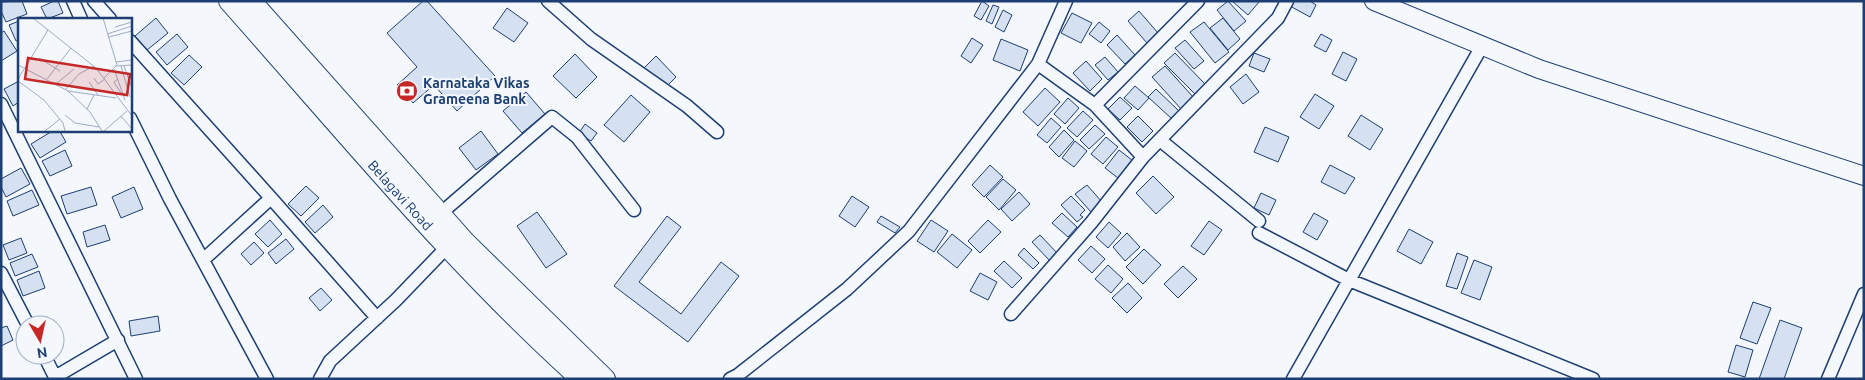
<svg xmlns="http://www.w3.org/2000/svg" width="1865" height="380" viewBox="0 0 1865 380" font-family="Ubuntu,sans-serif">
<rect width="100%" height="100%" fill="#f4f7fb"/>
<!-- building -->
<path fill="#d5e0f0" stroke="#1d3f73" d="M22,1l5,13 -21,8 -5,-11v-9z
M54,1h4l5,12 -16,6 -6,-12z
M423,1h4l68,75 -38,35 -23,-26 -21,18 -16,-18 20,-18 -30,-34z
M982,1l7,5 -8,14 -7,-4z
M1228,1l18,20 -12,10 -17,-21z
M1232,1h27v1l-11,13z
M1293,1h17l6,4 -6,12 -20,-11z
M993,5l6,2 -7,17 -6,-3z
M507,8l21,15 -14,19 -21,-14z
M1003,10l9,5 -8,17 -9,-5z
M1139,11l19,22 -11,10 -19,-22z
M1072,13l20,10 -11,20 -20,-10z
M156,18l12,15 -21,17 -12,-14z
M1223,18l17,21 -12,11 -18,-22z
M19,21v19l-3,1 -7,-16z
M1099,22l11,9 -9,12 -12,-9z
M1204,22l25,30 -14,11 -25,-31z
M4,31l13,20 -16,10v-28z
M177,34l11,13 -21,18 -11,-13z
M1321,34l11,6 -6,12 -12,-6z
M1117,35l18,20 -10,9 -18,-19z
M972,38l11,7 -12,18 -10,-7z
M1001,39l27,11 -8,21 -27,-11z
M1185,40l19,21 -10,8 -19,-21z
M1343,52l14,7 -11,22 -14,-7z
M1175,53l30,31 -10,10 -31,-31z
M1254,53l16,6 -6,13 -15,-6z
M575,54l22,23 -21,21 -23,-22z
M189,55l13,12 -18,18 -13,-12z
M656,56l20,21 -13,13 -20,-21z
M1105,57l13,15 -10,8 -13,-15z
M1086,61l16,18 -12,12 -17,-18z
M1165,66l29,32 -12,12 -30,-33z
M1246,74l13,18 -16,12 -13,-17z
M19,81v21l-6,4 -9,-17z
M1135,86l14,12 -11,12 -14,-12z
M1045,88l15,14 -22,24 -15,-14z
M1156,89l23,22 -7,8 -24,-22z
M526,92l19,22 -23,19 -19,-22z
M1315,94l19,12 -15,23 -19,-12z
M631,95l19,17 -26,30 -20,-17z
M1120,97l12,11 -12,12 -12,-11z
M1068,98l11,10 -14,16 -11,-10z
M1083,111l10,9 -16,17 -10,-9z
M1361,115l22,14 -13,21 -22,-14z
M1138,116l15,15 -11,11 -15,-15z
M1051,118l10,9 -14,16 -10,-8z
M585,124l12,9 -6,8 -12,-8z
M1095,125l10,9 -16,15 -9,-9z
M1265,127l24,10 -11,25 -24,-10z
M54,130h5l7,12 -26,16 -9,-14z
M1064,130l10,10 -15,17 -10,-10z
M481,131l17,23 -22,16 -17,-22z
M1106,137l12,10 -15,17 -12,-10z
M1075,141l12,10 -13,16 -12,-9z
M65,150l7,16 -22,10 -8,-15z
M1119,150l13,10 -14,18 -13,-10z
M990,165l13,12 -19,20 -12,-12z
M1330,165l25,13 -10,16 -24,-12z
M21,168l9,16 -24,13 -5,-10v-8z
M1153,176l21,21 -18,17 -20,-21z
M1003,179l13,11 -17,20 -13,-13z
M1087,185l15,17 -11,10 -16,-18z
M306,186l13,12 -18,18 -13,-12z
M91,187l6,18 -30,9 -6,-18z
M134,187l9,22 -22,9 -9,-21z
M32,190l7,15 -26,11 -6,-15z
M1019,192l11,12 -18,17 -11,-12z
M1261,193l15,7 -7,15 -15,-7z
M852,196l17,11 -14,20 -16,-11z
M1071,196l14,14 -5,5 3,2 -6,5 -16,-17z
M323,205l10,12 -18,16 -10,-11z
M537,212l30,42 -21,14 -29,-42z
M1062,213l15,14 -9,10 -16,-14z
M1314,213l14,8 -11,19 -14,-8z
M667,216l14,11 -42,55 42,32 40,-52 18,14 -51,66 -74,-56z
M881,216l19,11 -5,6 -18,-11z
M270,220l12,14 -14,13 -13,-13z
M931,220l17,11 -14,21 -17,-11z
M988,220l13,12 -21,21 -12,-12z
M1209,221l13,9 -18,25 -13,-9z
M1109,222l12,11 -13,15 -12,-11z
M105,225l5,15 -23,7 -4,-15z
M1409,229l24,13 -12,22 -24,-13z
M1127,233l13,14 -15,14 -12,-14z
M952,234l20,16 -15,18 -20,-16z
M1040,235l18,19 -8,7 -18,-19z
M21,238l6,15 -18,7 -6,-15z
M286,239l8,10 -18,15 -8,-11z
M254,242l10,11 -13,12 -10,-11z
M1091,246l14,13 -13,14 -14,-13z
M1024,248l15,15 -6,6 -15,-14z
M1144,249l17,16 -18,19 -17,-17z
M1457,253l11,4 -11,32 -11,-3z
M32,254l6,13 -23,9 -5,-13z
M1474,260l18,7 -12,33 -19,-7z
M1004,261l18,17 -10,10 -18,-17z
M1108,265l15,14 -12,14 -16,-14z
M1183,266l14,13 -19,19 -14,-14z
M39,271l6,17 -22,8 -6,-16z
M980,273l17,9 -9,18 -18,-9z
M1128,283l14,15 -15,15 -15,-15z
M321,288l11,12 -12,11 -11,-13z
M1753,302l18,6 -14,36 -17,-6z
M158,316l2,15 -29,5 -2,-15z
M1780,320l22,8 -18,51h-25z
M7,326l6,14 -12,6v-18z
M1736,345l17,5 -8,27 -17,-5z"/>
<g fill="none" stroke-linecap="round" stroke-linejoin="round">
<!-- street casing -->
<g stroke="#1d3f73" stroke-width="15">
<path id="street" d="M73,1l8,18
M94,1l16,18
M548,1l43,38 96,67 30,26
M130,41l141,157 -68,62
M1038,64l57,41 48,52
M1,104l135,275
M1095,105l103,-104
M130,118l40,81 97,180
M1160,140l99,81
M271,198l106,120
M440,214l112,-97 25,20 57,73
M1259,233l90,47 244,99
M1,273l27,52
M1011,314l80,-91 52,-66 135,-139 9,-17
M44,355l12,24
M55,377l63,-37
M320,379l10,-18 66,-61 52,-54
M730,379l8,-4 109,-86 62,-58 129,-167 28,-63
M1293,379l189,-333
M1828,379l36,-85"/>
</g>
<!-- secondary casing -->
<g stroke="#1d3f73" stroke-width="20">
<path id="secondary" d="M1374,1l165,68 325,107"/>
</g>
<!-- primary casing -->
<g stroke="#1d3f73" stroke-width="22">
<g id="primary">
<path id="s1" d="M229,1c114,128 224,263 352,378"/>
<path d="M251,1l214,241 140,137"/>
</g>
</g>
<!-- street -->
<use href="#street" stroke="#f4f7fb" stroke-width="12"/>
<!-- secondary -->
<use href="#secondary" stroke="#f4f7fb" stroke-width="18"/>
<!-- primary -->
<use href="#primary" stroke="#f4f7fb" stroke-width="20"/>
</g>
<!-- icons -->
<defs>
<g id="bank-disc" transform="scale(1.125)"><circle r="9.5" fill="#c62828" stroke="#f4f7fb"/><path d="M-6-4H6V4H-6ZM0-2.3a2.3 2.3 0 1 0 0 4.6a2.3 2.3 0 1 0 0-4.6Z" fill="#fff"/></g>
</defs>
<g fill-rule="evenodd">
<use href="#bank-disc" x="407" y="91"/>
</g>
<g text-anchor="middle" dominant-baseline="central" stroke-width="4" stroke-linejoin="round" paint-order="stroke">
<!-- poi labels -->
<g font-size="14" font-weight="bold" fill="#1d3f73" stroke="#f4f7fb" text-anchor="start">
<text x="423" y="83">Karnataka Vikas<tspan x="423" dy="16">Grameena Bank</tspan></text>
</g>
<!-- street labels -->
<g font-size="14" fill="#1d3f73" stroke="#f4f7fb">
<text stroke="none"><textPath href="#s1" startOffset="259">Belagavi Road</textPath></text>
</g>
</g>
<!-- overview -->
<g transform="translate(18 18)">
<rect width="114" height="114" fill="#f4f7fb"/>
<path fill="none" stroke="#9eadc5" stroke-width="1" d="M15,0l63,50 36,48M85,0l14,47 -13,13M97,9l17,-5M89,16l25,-8M91,19l23,-6M21,40l21,13M98,44l16,-2M0,47l50,26 48,7M98,48l16,-1M103,48l9,31M106,48l8,22M96,51l11,31M76,60l4,6 7,-5M0,61l30,-49M29,61l24,-31M100,61l-4,3 7,11M0,63l26,19 19,23 2,8M71,64l9,13M38,66l18,-15M47,72l14,-16 15,-8M50,73l22,21 12,19M69,91l7,-14M47,97l10,8 24,4M103,98l11,13M27,113l15,-12M86,113l23,-20"/>
<path fill="#c62828" fill-opacity="0.15" stroke="#c62828" stroke-width="2.5" d="M10,40l102,16 -3,21 -102,-16z"/>
<rect width="114" height="114" fill="none" stroke="#1d3f73" stroke-width="2.5"/>
</g>
<!-- border -->
<rect width="1865" height="380" fill="none" stroke="#1d3f73" stroke-width="5"/>
<!-- north arrow -->
<g transform="translate(40 340) rotate(171)"><circle r="24" fill="#f4f7fb" stroke="#9eadc5"/>
<path d="M0-4L9 19L0 12L-9 19Z" fill="#c62828"/>
<text y="-8" font-size="14" font-weight="bold" text-anchor="middle" fill="#1d3f73">N</text>
</g>
</svg>
